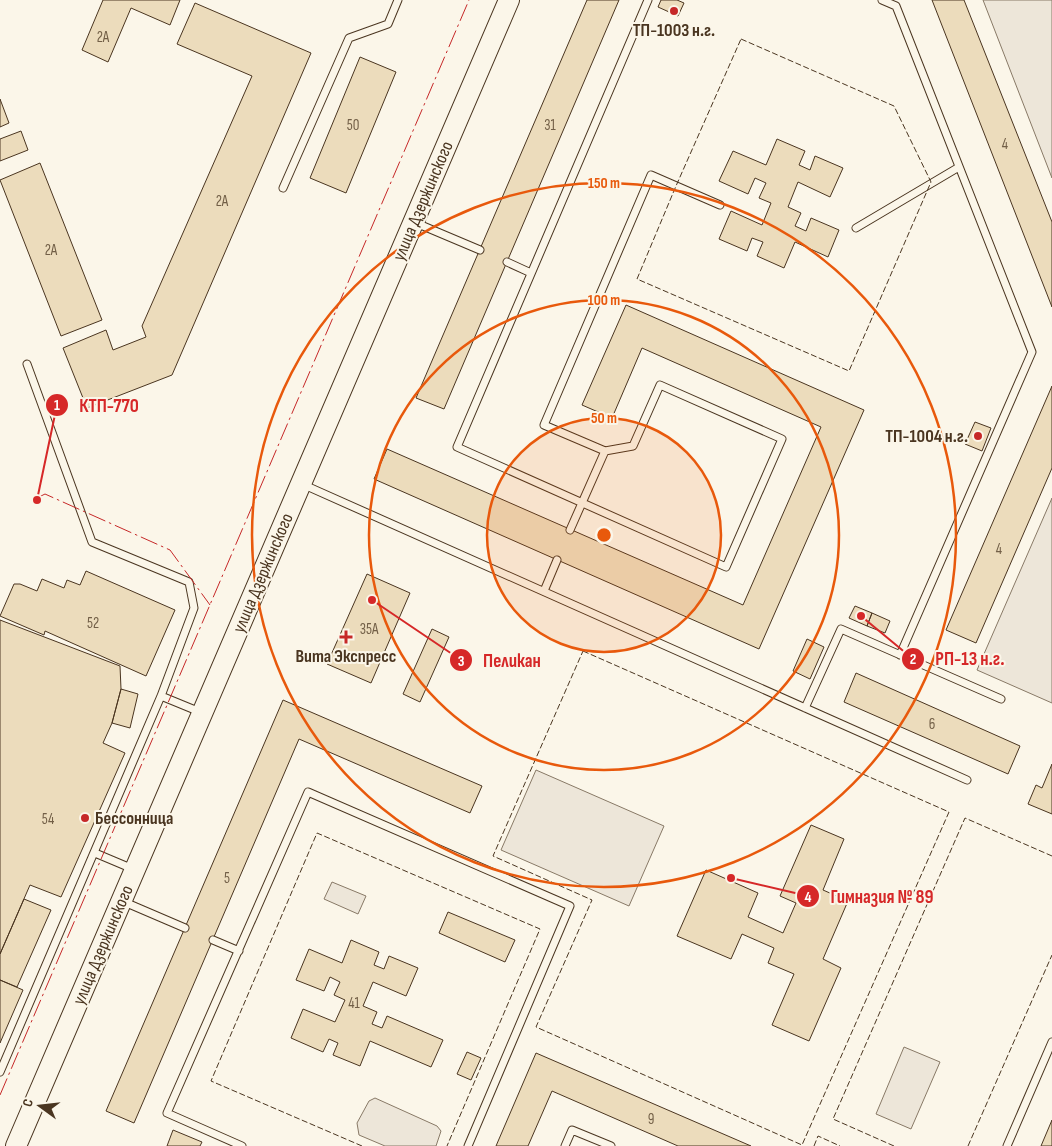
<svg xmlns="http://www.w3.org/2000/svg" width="1052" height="1146" viewBox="0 0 1052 1146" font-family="'Sofia Sans Condensed',sans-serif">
<rect width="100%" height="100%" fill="#fbf6e9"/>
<!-- green -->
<path fill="#ede6d9" stroke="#887966" d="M983,0h69v178z
M1052,498v205l-75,-33z
M536,770l128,56 -35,80 -128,-56z
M332,882l34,14 -8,18 -34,-15z
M904,1047l36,15 -29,67 -35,-15z
M375,1098l62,28 4,5 -5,15h-51l-26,-11 -2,-12 12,-22z"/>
<!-- building -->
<path fill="#ecdcbc" stroke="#4a3520" d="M103,0h77l-10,25 -39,-17 -23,54 -26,-12z
M587,0h32l-175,409 -28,-11z
M661,0h16l7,3 -6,13 -20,-9z
M932,0h32l88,222v85z
M195,3l116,50 -139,322 -85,33 -24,-60 43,-18 7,20 33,-13 -4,-11 110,-250 -75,-32z
M360,57l36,15 -50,121 -36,-15z
M0,99l9,24 -9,4z
M21,131l7,19 -28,11v-22z
M777,139l28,12 -6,14 11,5 5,-14 28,12 -13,29 -32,-15 -10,25 13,6 -6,13 11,5 5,-13 28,12 -11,27 -33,-15 -11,26 -27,-12 6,-14 -11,-4 -5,13 -28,-12 12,-28 31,14 9,-22 -12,-5 7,-15 -11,-5 -7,16 -29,-13 14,-30 33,14z
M40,163l62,157 -41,16 -61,-156z
M626,305l238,105 -105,239 -385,-170 13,-30 356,156 78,-178 -179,-79 -30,70 -30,-13z
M1052,386v82l-76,175 -30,-13z
M975,422l16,6 -9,23 -17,-7z
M86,571l89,39 -29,66 -101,-45 -1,4 -44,-19 14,-32h6l17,7 5,-12 22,9 3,-8 13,5z
M367,574l43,19 -39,90 -44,-19z
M855,606l17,7 -5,13 -18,-8z
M872,613l18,8 -5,12 -18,-7z
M0,620l120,46 1,23 -9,34 -9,20 22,10 -64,144 -31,-12 -30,69z
M432,629l17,8 -29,65 -17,-8z
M807,639l17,8 -14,32 -17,-8z
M856,673l164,73 -12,28 -164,-72z
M121,689l17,5 -8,34 -18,-5z
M283,700l199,86 -12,27 -171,-74 -165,384 -28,-12z
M1052,764v50l-24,-10 8,-19 6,3z
M811,825l33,14 -21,51 25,11 -25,58 18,9 -32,73 -37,-16 22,-51 -26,-11 6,-15 -32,-14 -11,25 -54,-23 29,-66 52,23 -10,24 35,16 13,-30 -16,-7z
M24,899l27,11 -34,77 -17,-7v-26z
M448,912l67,28 -10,22 -66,-29z
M351,940l28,12 -5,13 10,4 5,-13 29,12 -12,28 -33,-14 -10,24 14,6 -5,12 10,4 5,-12 56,24 -12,27 -61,-26 -10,25 -27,-11 5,-12 -9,-4 -6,13 -32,-14 12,-29 32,13 10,-22 -11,-5 6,-13 -10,-5 -6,14 -28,-11 13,-31 33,14z
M0,980l23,10 -23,53z
M467,1052l14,6 -10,22 -14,-6z
M536,1053l215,93h-73l-126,-55 -24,55h-32z
M1052,1120v26h-11z
M173,1130l29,12 -2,4h-33z"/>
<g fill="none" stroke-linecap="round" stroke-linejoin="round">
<!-- service casing -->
<g stroke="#4a3520" stroke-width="9">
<path id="service" d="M648,0l-191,447 269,120 56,-128 -122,-54 -27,61 -28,5 -61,-26 107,-250 69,30
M882,0l14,6 136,346 -132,303
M283,188l66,-150 39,-14 10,-24
M416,223l64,27
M856,228l103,-61
M507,262l24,11
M302,484l665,296
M570,530l35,-79
M544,591l13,-31
M161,696l39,16
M805,708l36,-79 160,70
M95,853l38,16
M122,901l63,27
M213,940l26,11
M0,1072l161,-376 33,-88 -5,-26 -97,-40 -65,-178
M242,1146l-75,-33 141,-321 262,114 -102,240
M565,1146l7,-16 39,16
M1007,1146l45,-104"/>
</g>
<!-- secondary casing -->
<g stroke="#4a3520" stroke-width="22">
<path id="secondary" d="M16,1146l493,-1146"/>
</g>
<!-- service -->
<use href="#service" stroke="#fbf6e9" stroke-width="7"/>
<!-- secondary -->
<use href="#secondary" stroke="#fbf6e9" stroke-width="20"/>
<!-- fence -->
<path stroke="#4a3520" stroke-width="1" stroke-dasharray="6 2.5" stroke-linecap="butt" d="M741,39l153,67 37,76 -82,189 -212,-92 39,-93z
M583,651l366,161 -147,333 -266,-118 56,-127 -99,-44z
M362,1146l-151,-65 106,-248 223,96 -93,217
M814,1146l4,-10 22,10
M894,1146l-61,-27 132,-301 87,38
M968,1146l84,-191"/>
<!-- power -->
<path stroke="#c62828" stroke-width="1" stroke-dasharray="18 4 2.5 4" stroke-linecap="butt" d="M37,498l8,-4 125,56 40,55
M0,1095l469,-1095"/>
</g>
<!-- distance rings -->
<circle cx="604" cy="535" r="117" fill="#e8590c" fill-opacity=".12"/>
<g fill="none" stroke="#e8590c" stroke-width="2.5">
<circle cx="604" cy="535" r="117"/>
<circle cx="604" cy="535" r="235"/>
<circle cx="604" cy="535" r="352"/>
</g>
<!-- markers -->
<g fill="#c62828" stroke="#fbf6e9" stroke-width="2">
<circle cx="674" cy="11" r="5"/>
<circle cx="978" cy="436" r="5"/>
<path d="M343.5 629.5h5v5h5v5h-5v5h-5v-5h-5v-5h5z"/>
<circle cx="85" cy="818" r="5"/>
</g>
<g text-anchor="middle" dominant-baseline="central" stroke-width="4" stroke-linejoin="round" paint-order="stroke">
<!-- number labels -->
<g font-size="15" fill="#725f47">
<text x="103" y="37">2А</text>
<text x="353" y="125">50</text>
<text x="550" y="125">31</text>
<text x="1005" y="144">4</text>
<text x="222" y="201">2А</text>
<text x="51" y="250">2А</text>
<text x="999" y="549">4</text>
<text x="93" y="623">52</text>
<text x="369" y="629">35А</text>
<text x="932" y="724">6</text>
<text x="48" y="819">54</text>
<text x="227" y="878">5</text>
<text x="354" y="1003">41</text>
<text x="651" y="1119">9</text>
</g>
<!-- poi labels -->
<g font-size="18" font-weight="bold" fill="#4a3520" stroke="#fbf6e9">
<text x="674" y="30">ТП-1003 н.г.</text>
<text x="968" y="436" text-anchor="end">ТП-1004 н.г.</text>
<text x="346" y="656">Вита Экспресс</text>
<text x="95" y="818" text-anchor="start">Бессонница</text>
</g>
<!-- street labels -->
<g font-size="18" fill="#4a3520" stroke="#fbf6e9">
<text transform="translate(423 201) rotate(-67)">улица Дзержинского</text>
<text transform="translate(263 573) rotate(-67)">улица Дзержинского</text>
<text transform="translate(103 945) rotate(-67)">улица Дзержинского</text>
</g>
</g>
<circle cx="604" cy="535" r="8" fill="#e8590c" stroke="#fbf6e9" stroke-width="2.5"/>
<g font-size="15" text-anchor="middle" font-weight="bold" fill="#e8590c" stroke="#fbf6e9" stroke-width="4" stroke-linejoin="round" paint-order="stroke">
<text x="604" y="188">150 m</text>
<text x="604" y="305">100 m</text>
<text x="604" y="423">50 m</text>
</g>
<!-- callouts -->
<path fill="none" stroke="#d62828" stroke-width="2" d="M37 500L57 405M861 616L913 659M372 600L461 660M731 878L808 896"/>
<g fill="#d62828" stroke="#fbf6e9" stroke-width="2">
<circle cx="37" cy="500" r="5"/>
<circle cx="861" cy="616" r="5"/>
<circle cx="372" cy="600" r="5"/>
<circle cx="731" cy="878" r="5"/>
<circle cx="57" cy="405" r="12"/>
<circle cx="913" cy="659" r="12"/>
<circle cx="461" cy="660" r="12"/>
<circle cx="808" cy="896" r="12"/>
</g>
<g font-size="15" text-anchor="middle" font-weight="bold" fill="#fff">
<text x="57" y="410">1</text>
<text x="913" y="664">2</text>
<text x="461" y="666">3</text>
<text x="808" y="902">4</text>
</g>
<g font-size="19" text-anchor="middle" font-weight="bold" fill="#d62828" stroke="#fbf6e9" stroke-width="4" stroke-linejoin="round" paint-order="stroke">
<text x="109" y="412">КТП-770</text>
<text x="970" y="665">РП-13 н.г.</text>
<text x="512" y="667">Пеликан</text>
<text x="882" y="903">Гимназия № 89</text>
</g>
<!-- north arrow -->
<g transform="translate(40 1106) rotate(285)" stroke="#fbf6e9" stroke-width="4" paint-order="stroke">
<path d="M0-4L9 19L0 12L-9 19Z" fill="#4a3520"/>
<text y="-8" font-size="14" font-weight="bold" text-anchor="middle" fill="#4a3520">С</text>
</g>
</svg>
